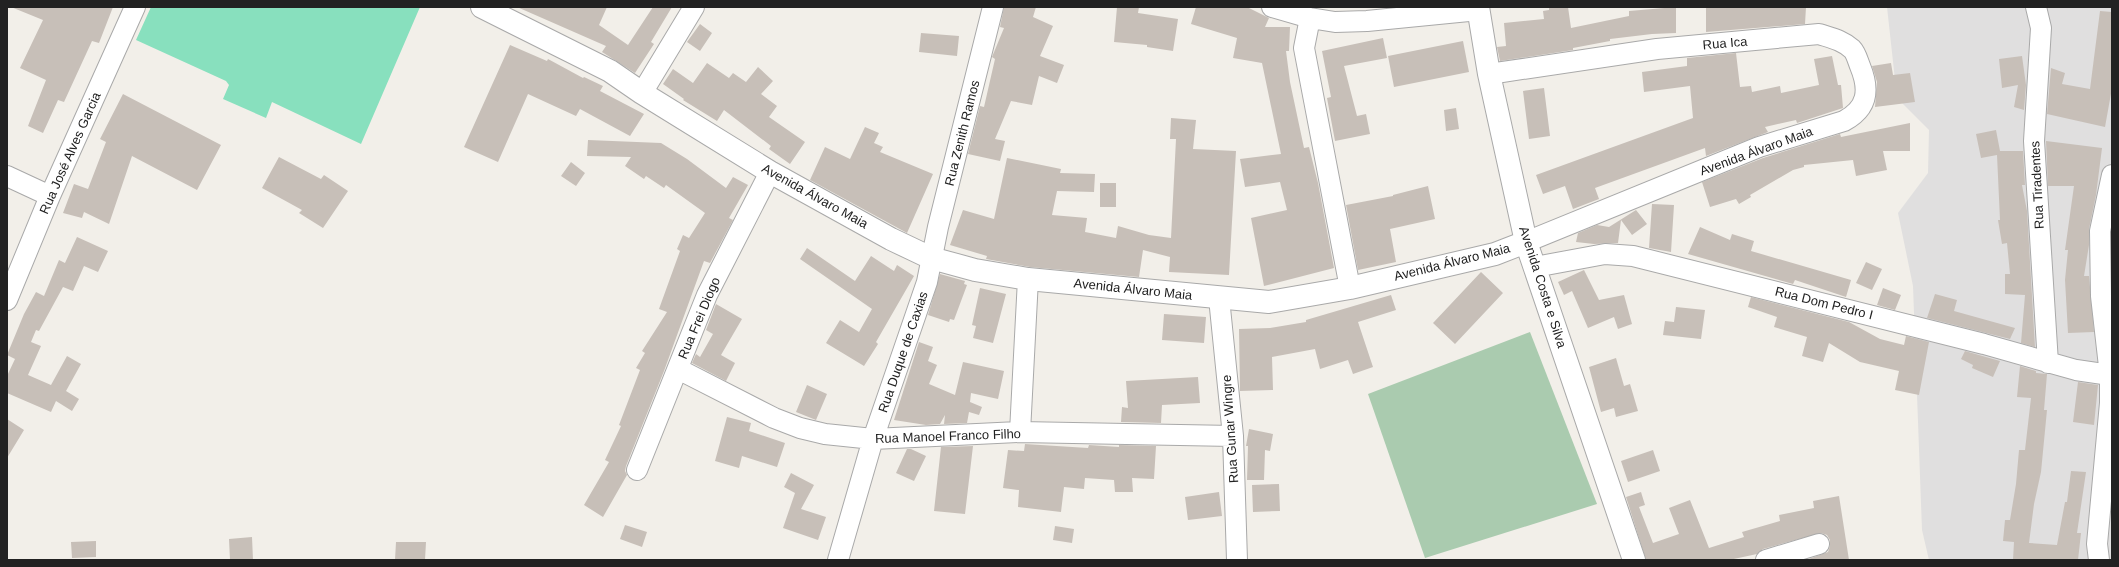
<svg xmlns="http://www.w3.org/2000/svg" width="2119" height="567" viewBox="0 0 2119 567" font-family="Helvetica,sans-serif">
<rect width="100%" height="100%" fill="#f2efe9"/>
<!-- residential -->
<path fill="#e0dfdf" d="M1887,7h225v553h-183l-7,-30 -9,-244 -15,-73 30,-40 1,-43 -32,-32z"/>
<!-- cemetery -->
<path fill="#aacbaf" d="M1530,332l67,172 -172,54 -57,-164z"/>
<!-- pitch -->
<path fill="#88e0be" d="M151,7h269l-59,137 -89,-42 -6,16 -43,-19 6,-14 -3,-4 -90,-41z"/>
<!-- building -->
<path fill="#c7bfb8" d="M11,7h102l-14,36 -7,-2 -28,61 -6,-2 -15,33 -15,-7 18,-46 -26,-12 23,-48z
M517,7h90l-8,18 29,20 25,-38h19l-21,35 3,2 -19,29 -33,-21 4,-6z
M1004,7h32l-3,10 20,9 -13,30 24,9 -7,18 -18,-7 -7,29 -21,-4 -16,38 10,2 -5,20 -32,-7 12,-48 4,1 11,-48 -3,-2 12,-29 -4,-1z
M1117,7h22l-1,6 40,6 -5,32 -26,-4v-2l-33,-3z
M1196,7h51l22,11 -4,9h25l-1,24h-3l4,31 14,66 5,-1 9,36 16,85 -70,18 -13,-68 36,-8 -7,-28 -35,5 -5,-28 41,-5 -19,-91 -29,-5 4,-20 -46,-14z
M1549,7h19l3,21 58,-12v-5l47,-4v26l-24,1 -42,5v2l-37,7v2l-73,11 -3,-14 9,-1 -2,-23 40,-4 -1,-8 6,-1z
M1706,7h100l-1,17 -99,8z
M2100,11l12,1v76l-7,39 -58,-13 4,-46 14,5 -3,11 28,5z
M700,24l12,9 -12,18 -13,-9z
M921,33l38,3 -2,20 -38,-4z
M1383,38l4,20 -43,8 13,50 9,-2 4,20 -35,7 -8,-43 4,-1 -9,-46z
M1463,41l6,31 -75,15 -6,-31z
M510,45l37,16 1,-2 35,19 1,-1 19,9 -3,5 44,23 -14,22 -50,-27 -4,7 -48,-22 -30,68 -34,-15z
M1736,53l4,34 11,-1 1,6 28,-6 1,7 38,-8 -5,-26 18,-3 6,29h3l2,23 -46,15 -1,-3 -31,7 3,5 -62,24 -1,-8 -110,40 4,11 -26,10 -8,-23 -22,8 -7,-19 157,-57 -3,-32 -46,6 -2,-20 45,-6v-8z
M2022,56l4,29 -2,25 -10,-3 4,-22 -16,3 -3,-29z
M707,63l22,15 4,-5 13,9 12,-15 15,14 -12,13 16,12 -8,11 36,25 -15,22 -21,-15 2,-3 -47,-36 -7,11 -34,-21 1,-1 -21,-15 10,-15 20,14z
M1891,63l2,12 17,-2 5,29 -40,5 2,-25 -5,-16z
M1544,88l6,48 -21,3 -6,-48z
M123,94l98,51 -24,45 -65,-34 -23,68 -25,-12 -2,6 -19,-5 11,-29 14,5 18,-47 -6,-3z
M1456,108l3,21 -13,2 -2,-21z
M1171,118l25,2 -3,29 43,2 -7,124 -60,-3 1,-15 -27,-7 -4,27 -109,-10 -44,-8 1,-3 -37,-11 13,-35 31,9 13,-61 54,11 -1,4 35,1 -1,18 -37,-1 -5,24 35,3 -2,14 31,6 2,-12 31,9 22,3 5,-99h-6z
M1910,123v28h-27l4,19 -31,6 -3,-16 -49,5v2l-11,3 -43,25 1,2 -12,7 -3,-5 -26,8 -8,-25 61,-24 77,-24 1,3z
M865,127l14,6 -5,10 9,4 -3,5 53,22 -26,59 -97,-53 15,-33 25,12z
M1996,130l4,21h23l2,34h-3l5,26 8,136 -14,-4 4,-48 -20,-1v-20h5l-3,-31 -5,1 -4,-24h2l-3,-65 -16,3 -5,-24z
M588,140l73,3 26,16 39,29 7,-11 15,8 -19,33 4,2 -23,43 -6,-2 -40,110 -38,95 -1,5 2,4 -24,42 -19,-12 25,-43 -4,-2 16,-34 -2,-1 21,-55 -4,-2 9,-15 -3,-2 25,-39 -8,-3 21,-58 -3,-2 6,-14 6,3 16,-25 -39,-28 -2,3 -18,-12 -2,3 -19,-13 6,-9 -44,-1z
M2046,141l56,7 -6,47 -7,34v16l-5,31h5l5,56 -26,1 -3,-53 3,-30h-3l9,-64h-26z
M279,157l42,22 3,-4 24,16 -25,37 -24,-15 3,-3 -40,-22z
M571,162l14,11 -9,13 -15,-10z
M1100,183h16v24h-16z
M1428,186l7,33 -45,10 6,33 -38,8 -12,-65 47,-9v-1z
M1652,204l22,1 -3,47 -22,-4z
M1636,210l11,14 -15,11 -11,-15 -3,23 -24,1 -18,-2 2,-9 19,-8 12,2z
M1700,227l30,13 2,-6 22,7 -3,10 100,29 -5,17 -51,-17 -2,4 -105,-30z
M77,237l31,14 -10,21 -14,-6 -11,25 -10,-4 -24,44 -3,-1 -5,12 10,4 -13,29 23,10 16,-29 14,8 -15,27 13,8 -7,12 -16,-10 -5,11 -44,-19v-17l8,-17 -8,-4 17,-41 12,-22 8,4 15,-36 6,3z
M807,248l48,33 16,-25 23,15 3,-6 17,11 -38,66 2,2 -14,22 -38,-23 14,-23 19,12 13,-23 -72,-50z
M1866,262l16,7 -10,21 -16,-7z
M1584,270l15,30 25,-5 8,29 -14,5 -4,-12 -26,11 -16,-37 -8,4 -6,-13z
M1481,272l22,21 -48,51 -22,-21z
M940,274l25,7 -1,3 3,1 -13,35 -4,-1 -1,3 -21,-7z
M980,288l26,6 -13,49 -20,-5 3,-12 -4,-1z
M1883,288l18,7 -6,15 -18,-5z
M1935,294l22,6 -3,11 61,17 -5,11 -83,-21z
M1391,295l5,15 -38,12 15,45 -20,7 -5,-14 -28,9 -5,-20 -43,8 1,33 -33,1 -1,-62 31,-1 36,-6v-2z
M1751,297l98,25 31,17 24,6 2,-9 23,6 -10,53 -24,-5 4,-19 -39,-9 -31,-19 -6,19 -21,-6 5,-19 -33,-10 3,-10 -29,-10z
M716,304l26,15 -21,36 14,8 -9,18 -34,-18 4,-9 4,3 13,-23 -7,-4z
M1676,307l29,3 -4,29 -38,-4 2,-14 9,1z
M1164,314l42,3 -2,26 -42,-3z
M919,342l14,5 -5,14 9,4 -8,19 26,11 8,-33 41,9 -6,28 -27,-6 -1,9 12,5 -3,8 -10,-3 -2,11 -23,1 1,-9 -5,9 -14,1 -32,-5z
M1965,351l35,10 -7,16 -21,-9 1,-3 -12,-6z
M1616,358l8,28 6,-2 8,27 -22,6 -2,-9 -13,4 -12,-45z
M2020,366l16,5v2l11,1 -3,36h3l-6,62 -7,32 -5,39 28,2 8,-43h2l4,-31 15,1 -9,61h4l-3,27h-65l1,-18 -11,-1 2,-21h5l6,-36 3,-34h6l6,-52 -14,-1z
M1198,377l2,26 -38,2 -1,18 -40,-1 1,-15 6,1 -2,-27z
M2078,382l20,3 -4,40 -21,-3z
M807,385l20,9 -11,26 -20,-8z
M727,417l24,6 -2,8 36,12 -8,24 -35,-11 -3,12 -24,-7z
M7,419l17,11 -17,28z
M1249,429l24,5 -3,17 -5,-1 -1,30h-17l1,-34h-2z
M1025,444l63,4 1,-3 30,2v-2l37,1 -2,33 -22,-1 1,14h-18l-1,-12 -29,-2 -1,11 -20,-2 -3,25 -43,-5 1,-17 -16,-2 5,-38 16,1z
M973,446l-8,68 -31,-3 7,-64z
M907,449h4l15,7 -12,25 -18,-8z
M1653,450l7,21 -32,11 -7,-21z
M791,473l23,12 -13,24 25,8 -8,23 -35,-12 12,-35 -11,-6z
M1279,484l1,27 -27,1 -1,-27z
M1219,492l3,24 -34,4 -3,-23z
M1641,492l4,13 -6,2 14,36 26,-9 -10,-26 21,-8 19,48 35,-11 -2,-5 38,-11 -1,-6 35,-7 -1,-7 26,-5 10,64h-43l22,-8 2,-6v-6l-3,-5 -6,-2 -58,16 -6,5 -28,6h-83l-20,-63z
M625,525l22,7 -5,15 -22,-8z
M1055,526l19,3 -2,14 -19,-3z
M252,537l1,23h-23l-1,-21z
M96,541v16l-24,1 -1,-16z
M396,542h30l-1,18h-30z"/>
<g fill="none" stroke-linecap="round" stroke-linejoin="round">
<!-- minor casing -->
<g stroke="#a9a9a9" stroke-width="22">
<path id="minor" d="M1272,7l38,11 25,4 32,-1 112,-11
M2036,7l5,21 -7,113 14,222
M1310,18l-6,30 46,240
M1489,74l168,-25 162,-15c12,4 23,6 33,15 4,4 6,12 8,17 10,24 8,42 -16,55l-85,26 -233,95
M642,93l52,-86
M7,176l43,20
M1535,267l70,-13 28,2 351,88 92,26 34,5
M1219,298l14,138 4,124
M7,300l43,-104 85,-189
M678,369l96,49 26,10 25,6 48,5 147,-7 213,4
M1020,432l8,-153
M637,470l70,-175 63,-123
M838,560l35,-121 54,-157 11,-55 55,-220
M1766,560l53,-16
M2099,560l-2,-16 13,-141v-28l-9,-79 -1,-65 12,-56"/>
</g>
<!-- tertiary casing -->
<g stroke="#a9a9a9" stroke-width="24">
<path id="tertiary" d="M482,7l128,64 32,22 128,79 121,67 40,19 44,12 53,9 241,23 81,-14 145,-34 31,-12
M1478,7l11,67 37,168 108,318"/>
</g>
<!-- minor -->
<use href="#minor" stroke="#fff" stroke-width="20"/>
<!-- tertiary -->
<use href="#tertiary" stroke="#fff" stroke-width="22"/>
</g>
<g text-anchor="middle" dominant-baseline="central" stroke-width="3" stroke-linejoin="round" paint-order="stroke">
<!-- street labels -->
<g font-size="13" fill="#222" stroke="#fff">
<text transform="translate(1725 43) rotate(-5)">Rua Ica</text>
<text transform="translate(962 133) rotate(-76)">Rua Zenith Ramos</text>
<text transform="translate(1756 151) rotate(-20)">Avenida Álvaro Maia</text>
<text transform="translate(70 153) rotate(-66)">Rua José Alves Garcia</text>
<text transform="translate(2037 185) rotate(-93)">Rua Tiradentes</text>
<text transform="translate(815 196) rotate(29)">Avenida Álvaro Maia</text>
<text transform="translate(1452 262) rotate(-14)">Avenida Álvaro Maia</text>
<text transform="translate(1543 287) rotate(72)">Avenida Costa e Silva</text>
<text transform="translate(1133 289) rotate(6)">Avenida Álvaro Maia</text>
<text transform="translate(1824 303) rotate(14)">Rua Dom Pedro I</text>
<text transform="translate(699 318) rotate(-67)">Rua Frei Diogo</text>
<text transform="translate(903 352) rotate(-71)">Rua Duque de Caxias</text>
<text transform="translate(1230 429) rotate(-94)">Rua Gunar Wingre</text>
<text transform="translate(948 436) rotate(-2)">Rua Manoel Franco Filho</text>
</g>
</g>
<!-- border -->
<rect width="2119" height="567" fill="none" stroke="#222222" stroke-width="16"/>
</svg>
